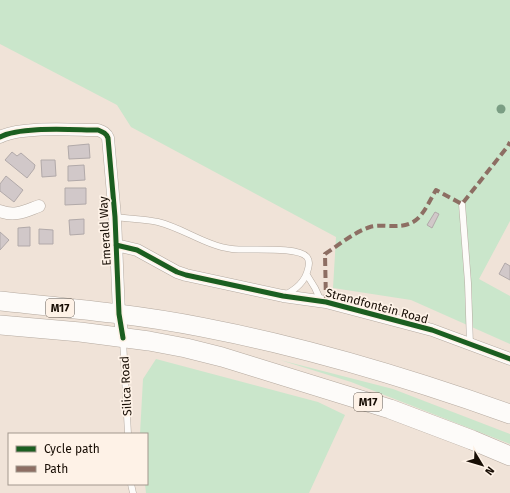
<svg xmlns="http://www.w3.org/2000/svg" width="510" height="493" viewBox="0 0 510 493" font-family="'Fira Sans',sans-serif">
<rect width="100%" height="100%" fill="#f0e3d8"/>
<!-- green -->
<path fill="#cae6cb" d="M0,0h510v221l-31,58 31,17v48l-99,-44 -78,-12 3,-51 -205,-110 -14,-22 -117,-61z
M156,359l162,43 27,13 -36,78h-163l-1,-9h2v-50h-7l3,-55z
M280,360l113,29 117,45v10l-159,-62z"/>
<!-- building -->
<path fill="#d1c8c9" stroke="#b1a9a9" d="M89,144l1,14 -21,1 -1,-13z
M12,152l5,4 4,-3 14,12 -1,4 -7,9 -22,-18z
M41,160h14l1,16 -14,1z
M84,165l1,15 -17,1v-15z
M6,176l17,14 -9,12 -14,-11v-7z
M65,188h21v16l-21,1z
M435,212l4,2 -7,14 -5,-3z
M84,219v15l-14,1 -1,-15z
M30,227v19h-12v-18z
M39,229l14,1v14h-14z
M0,232l9,8 -9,10z
M505,263l5,3v14l-11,-6z"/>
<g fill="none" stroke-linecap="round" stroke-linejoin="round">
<!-- service casing -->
<g stroke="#b5aaa0" stroke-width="7">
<path id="service" d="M462,204l6,79 2,62
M115,217c14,2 29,2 43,5 25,6 48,24 74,27 16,2 65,-3 75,8 3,4 2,8 1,12 -3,13 -12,20 -23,26
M307,275l8,13 6,13
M123,340l5,94
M131,484l2,9"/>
</g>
<!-- minor casing -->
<g stroke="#b5aaa0" stroke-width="13">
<path id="minor" d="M0,137c21,-11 73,-7 98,-7 5,2 8,3 10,8l7,79 4,97 4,24
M0,211c15,6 25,0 39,-5
M116,245l21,5 40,22 9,3 97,21 43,6 106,28 78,29"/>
</g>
<!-- primary casing -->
<g stroke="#b5aaa0" stroke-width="20">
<path id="primary" d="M0,301c67,7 135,13 201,26 105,20 208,51 309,87
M0,325l80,7 69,9 37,7 36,9 168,52 82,31 38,16"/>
</g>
<!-- service -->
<use href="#service" stroke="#fdfbf9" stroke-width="6"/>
<!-- minor -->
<use href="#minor" stroke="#fdfbf9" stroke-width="12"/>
<!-- primary -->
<use href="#primary" stroke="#fdfbf9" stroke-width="19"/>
<!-- quiet -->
<path stroke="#8d6e63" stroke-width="4" stroke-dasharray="8 4" stroke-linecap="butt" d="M326,302l-1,-48c14,-9 29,-22 45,-27 6,-2 15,-1 22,-1 28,1 31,-14 44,-36l26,14 46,-58 2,-4"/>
<!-- cycleway casing -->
<g stroke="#fef2e7" stroke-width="8">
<path id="cycleway" d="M0,137c21,-11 73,-7 98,-7 5,2 8,3 10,8l7,79 4,97 4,24
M116,245l21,5 40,22 9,3 97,21 43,6 106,28 78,29"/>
</g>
<!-- cycleway -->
<use href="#cycleway" stroke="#1b5e20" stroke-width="5"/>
</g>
<!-- trees -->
<circle fill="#7b9e84" cx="501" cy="109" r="4.5"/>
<g text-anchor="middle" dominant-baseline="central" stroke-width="3.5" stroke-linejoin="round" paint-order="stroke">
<!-- shield labels -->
<g fill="#fef2e7" stroke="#5d5249" stroke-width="1">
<rect x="46" y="299" width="28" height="18" rx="3"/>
<rect x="354" y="393" width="28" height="18" rx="3"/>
</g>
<g font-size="11" font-weight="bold" fill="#180e05">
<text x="60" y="308">M17</text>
<text x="368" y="402">M17</text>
</g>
<!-- street labels -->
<g font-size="12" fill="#180e05" stroke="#fef2e7">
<text transform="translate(105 231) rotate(-93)">Emerald Way</text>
<text transform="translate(377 306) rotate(15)">Strandfontein Road</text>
<text transform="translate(126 386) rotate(-93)">Silica Road</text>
</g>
</g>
<!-- legend -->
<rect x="8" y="433" width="140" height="52" fill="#fef2e7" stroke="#a2978d"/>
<rect x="16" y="446" width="20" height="6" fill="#1b5e20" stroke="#a2978d"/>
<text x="44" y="453" font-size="12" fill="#180e05">Cycle path</text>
<rect x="16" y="466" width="20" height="6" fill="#8d6e63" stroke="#a2978d"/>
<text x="44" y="473" font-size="12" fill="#180e05">Path</text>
<!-- north arrow -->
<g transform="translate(482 465) rotate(128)" stroke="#fef2e7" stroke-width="3" paint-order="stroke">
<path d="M0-3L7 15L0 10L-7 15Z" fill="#180e05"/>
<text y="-6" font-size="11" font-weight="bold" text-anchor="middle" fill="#180e05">N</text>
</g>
</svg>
